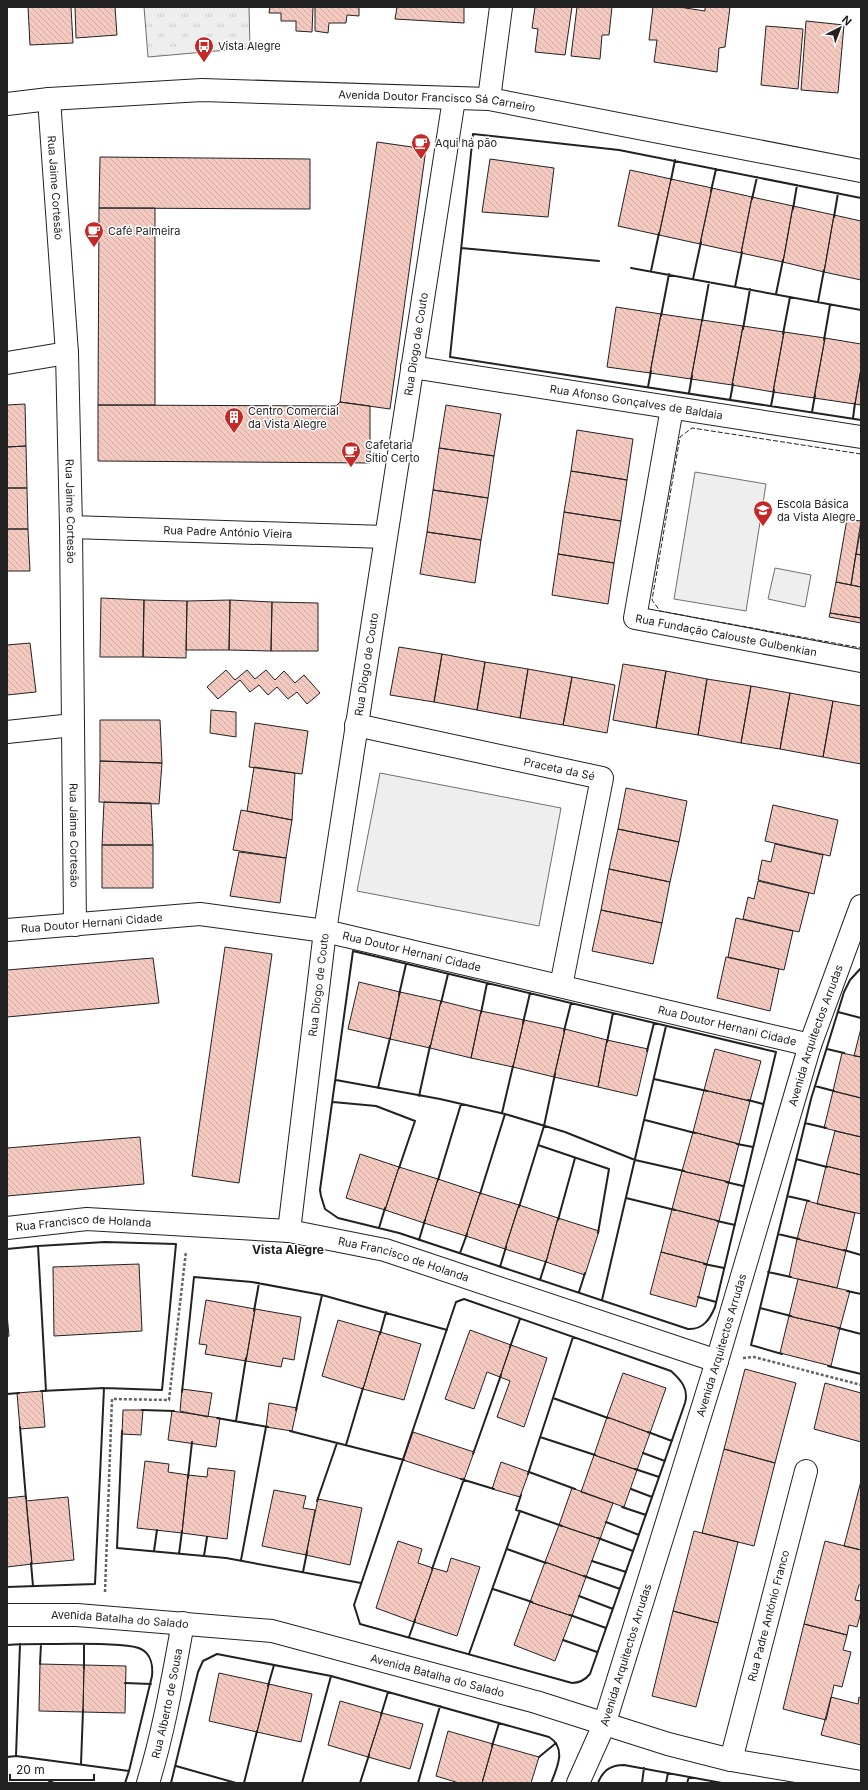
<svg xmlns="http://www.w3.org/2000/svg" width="868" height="1790" viewBox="0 0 868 1790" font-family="Inter,sans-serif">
<defs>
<pattern id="grass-tufts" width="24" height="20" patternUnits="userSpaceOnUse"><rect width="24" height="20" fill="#eee"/><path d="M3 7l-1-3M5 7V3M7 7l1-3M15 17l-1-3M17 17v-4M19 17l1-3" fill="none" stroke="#ccc"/></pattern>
<pattern id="building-back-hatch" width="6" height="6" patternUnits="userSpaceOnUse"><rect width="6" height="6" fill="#f3c9c0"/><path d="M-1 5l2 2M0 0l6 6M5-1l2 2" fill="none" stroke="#d0aca5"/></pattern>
</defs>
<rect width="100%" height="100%" fill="#fff"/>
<!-- grass -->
<path fill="url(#grass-tufts)" stroke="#6f6f6f" d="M144,7h105l1,41 -102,9z"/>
<!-- green -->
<path fill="#eee" stroke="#6f6f6f" d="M695,472l71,12 -20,127 -72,-12z
M775,568l36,7 -6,32 -37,-8z
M380,773l181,35 -22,118 -182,-35z"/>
<!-- building -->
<path fill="url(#building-back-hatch)" stroke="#222" d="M28,7h43l2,36 -43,2z
M75,7h40l2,28 -41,3z
M270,7h43l-1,25 -16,-1v-10h-15v-8h-12z
M315,7h44v9l-12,-1 -1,8h-17l-1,10 -13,-2z
M397,7h67v16l-69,-4z
M535,7h37l-7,48 -30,-3 3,-23 -6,-1z
M577,7h35l-3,28h-7l-2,24 -29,-3z
M653,7h26l26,4v-4h25l-5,40 -6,1 -2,24 -63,-10 3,-22h-8z
M806,21l38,4 -6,68 -37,-3z
M766,26l37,3 -5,60 -37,-4z
M377,142l49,7 -36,260 -50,-7z
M100,157l210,2v50l-211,-1z
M490,159l64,9 -6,49 -66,-5z
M630,170l41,9 -12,56 -41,-9z
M671,179l41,9 -12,56 -41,-9z
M712,188l40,9 -11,56 -41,-9z
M752,197l41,9 -10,56 -42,-9z
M793,206l41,9 -10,57 -41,-10z
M99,208h56v197h-57z
M834,215l27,6v59l-37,-8z
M616,307l45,7 -11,59 -43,-6z
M661,314l41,6 -11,59 -41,-6z
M702,320l41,6 -11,59 -41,-6z
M743,326l41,6 -11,60 -41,-7z
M784,332l41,6 -11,60 -41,-6z
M825,338l36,6v25l-6,35 -41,-6z
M861,369v36l-6,-1z
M340,402l30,4v57l-272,-2v-56l238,1z
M25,404l1,42 -19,1v-42z
M446,405l55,9 -7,42 -55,-8z
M577,430l56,9 -6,41 -56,-9z
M26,446l1,42h-20v-41z
M439,448l55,8 -6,42 -55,-8z
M571,471l56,9 -6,41 -57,-9z
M7,488h20l1,41h-21z
M433,490l55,8 -7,42 -54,-8z
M564,512l57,9 -7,42 -56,-9z
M847,519l14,2 -10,64 -15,-3z
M861,528v27l-5,-1z
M7,529h21l2,42h-23z
M427,532l54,8 -6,43 -55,-9z
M558,554l56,9 -6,41 -56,-9z
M856,554l5,1v32l-10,-2z
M836,582l25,5v31l-31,-5z
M101,598l43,2 -1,57h-43z
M144,600l43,1 -1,57 -43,-1z
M230,600l42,2 -1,49 -42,-1z
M230,600l-1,50h-43l1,-49z
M272,602l46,1v48h-47z
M830,613l31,5v5l-32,-6z
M30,643l6,49 -29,3v-50z
M399,647l43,7 -8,48 -44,-7z
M442,654l43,8 -8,48 -43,-8z
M485,662l43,7 -8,49 -43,-8z
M623,664l43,7 -10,57 -43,-8z
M528,669l44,8 -9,48 -43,-7z
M226,670l9,10 12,-10 8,9 11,-9 9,10 9,-9 11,12 9,-8 16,18 -13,11 -10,-12 -9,7 -11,-12 -9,8 -9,-10 -9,7 -10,-12 -22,19 -11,-12z
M666,671l41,8 -9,56 -42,-7z
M572,677l43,8 -8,48 -44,-8z
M707,679l44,7 -10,57 -43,-8z
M751,686l39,7 -10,56 -39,-6z
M790,693l43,8 -10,56 -43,-8z
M833,701l28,5v58l-38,-7z
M211,710l25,2v25l-26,-4z
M100,720h60l2,43 -62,-2z
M255,723l53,8 -6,43 -53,-7z
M100,761l62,2 -3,41 -60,-2z
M254,767l41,6 -3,47 -45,-9z
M626,788l61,13 -8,41 -61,-13z
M104,802l47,1 2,42h-51z
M773,805l65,15 -8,36 -65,-15z
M241,810l51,10 -6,38 -53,-8z
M618,829l61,13 -9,40 -61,-13z
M775,844l48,11 -9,39 -56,-14 4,-20 9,2z
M102,845h51v43h-51z
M239,852l47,6 -6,45 -50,-7z
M609,869l61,13 -8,41 -61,-13z
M758,881l51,12 -10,39 -56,-13 5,-22 6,2z
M601,910l61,13 -9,41 -61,-13z
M736,918l57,13 -9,39 -56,-13z
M225,947l47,7 -33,229 -47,-7z
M726,957l53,12 -9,42 -53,-13z
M153,958l6,45 -152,14v-47z
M359,982l41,10 -10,47 -42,-10z
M400,992l41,9 -11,47 -40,-9z
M441,1001l40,10 -10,47 -41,-10z
M481,1011l43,9 -11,47 -42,-9z
M524,1020l41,9 -11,48 -41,-10z
M861,1028v29l-7,-1z
M565,1029l42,11 -9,47 -44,-10z
M607,1040l41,9 -11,47 -39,-9z
M715,1049l46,12 -11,40 -46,-11z
M842,1053l19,4v41l-28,-7z
M704,1090l46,11 -11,43 -46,-12z
M833,1091l28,7v39l-37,-9z
M835,1131l26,6v38l-35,-9z
M693,1132l46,12 -10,38 -47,-11z
M140,1137l4,47 -137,12v-48z
M360,1154l39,13 -14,43 -39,-12z
M826,1166l35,9v39l-44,-10z
M399,1167l39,12 -14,44 -39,-13z
M682,1171l47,11 -10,39 -47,-12z
M438,1179l42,14 -14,43 -42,-13z
M480,1193l39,12 -14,44 -39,-13z
M807,1201l48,12 -9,38 -49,-12z
M519,1205l39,13 -12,44 -41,-13z
M672,1209l47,12 -12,43 -46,-12z
M558,1218l41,13 -14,44 -39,-13z
M797,1239l49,12 -9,37 -48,-11z
M661,1252l46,12 -11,43 -46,-13z
M139,1264l3,67 -88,5 -1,-69z
M798,1279l52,12 -10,37 -51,-12z
M206,1300l49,9 -9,52 -41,-7 2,-9 -8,-1z
M255,1309l46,8 -7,43 -11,-2 -2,9 -35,-6z
M7,1314l2,22 -2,1z
M789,1316l51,12 -9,38 -51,-13z
M338,1320l42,12 -17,57 -41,-13z
M470,1330l41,15 -11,32 -13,-5 -13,37 -29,-10z
M380,1332l41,12 -17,56 -41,-11z
M511,1345l36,13 -23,69 -27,-10 13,-36 -10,-4z
M745,1369l51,14 -21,80 -51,-14z
M623,1373l43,15 -16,45 -43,-16z
M825,1383l36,10v49l-47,-13z
M182,1389l30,4 -4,24 -28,-6z
M42,1391l3,36 -25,2 -3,-36z
M269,1403l28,5 -5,23 -26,-4z
M123,1410h20l-2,25 -19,-1z
M172,1411l48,7 -4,29 -48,-7z
M607,1417l43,16 -13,37 -43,-15z
M413,1432l61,20 -10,28 -61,-20z
M724,1449l51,14 -21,83 -52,-13z
M594,1455l43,15 -13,37 -43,-15z
M145,1461l24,3 -1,8 20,3 -6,58 -45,-5z
M501,1462l28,10 -9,25 -28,-8z
M208,1468l27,3 -8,68 -45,-6 6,-58 19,2z
M861,1481v69l-17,-4z
M572,1488l41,15 -13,36 -41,-14z
M274,1490l32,6 -3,12 12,2 -9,45 -44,-9z
M26,1496l6,68 -25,3v-69z
M68,1497l6,63 -42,4 -6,-63z
M318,1499l44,9 -12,57 -44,-10z
M559,1525l41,14 -14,38 -41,-15z
M694,1531l44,11 -20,81 -45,-12z
M398,1541l24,8 -4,14 15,5 -19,54 -38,-14z
M825,1541l36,9v35h-2l-4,15 6,1v11l-4,15 -8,-2 -2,10 -43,-11z
M451,1558l29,9 -23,69 -43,-14 19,-54 14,4z
M545,1562l41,15 -14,39 -42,-14z
M530,1602l42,14 -17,45 -41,-16z
M673,1611l45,12 -22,84 -44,-11z
M804,1624l43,11 -4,15 8,2 -9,35 -8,-2 -8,35 -43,-11z
M40,1664l44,1 -1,47 -44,-1z
M84,1665l42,1 -1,47 -42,-1z
M219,1673l50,11 -12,48 -48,-11z
M269,1684l43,10 -11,48 -44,-10z
M831,1697l27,7 1,-7 2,1v47l-40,-10z
M340,1701l42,12 -14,44 -40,-12z
M382,1713l41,11 -13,45 -42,-12z
M448,1731l45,13 -11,39h-23l-23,-7z
M493,1744l46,13 -8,26h-49z"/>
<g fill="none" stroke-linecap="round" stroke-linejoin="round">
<!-- minor casing -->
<g stroke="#222" stroke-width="24">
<g id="minor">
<path id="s1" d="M49,99l18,254 4,174 4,398"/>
<path d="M489,99l12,-92"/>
<path id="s2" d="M7,104l42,-5 153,-9 287,9 372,72"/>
<path d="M7,363l60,-10"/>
<path id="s3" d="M412,367l449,70"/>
<path id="s4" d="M672,408l-37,210 226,43"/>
<path id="s5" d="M71,527l314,10"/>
<path id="s6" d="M356,725l246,53 -41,208"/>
<path d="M7,732l66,-7"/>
<path id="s7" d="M7,930l193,-16 125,17 485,114"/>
<path id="s8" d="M7,1228l80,-9 202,12 96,19 332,111"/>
<path id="s9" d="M289,1231l36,-300 129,-832"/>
<path id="s10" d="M7,1615h70l195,16 264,71 132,42 63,16 130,22"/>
<path id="s11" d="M731,1760l75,-289"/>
<path id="s12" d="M148,1783c16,-52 25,-106 35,-160"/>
<path id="s13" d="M578,1783l26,-58 113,-364 93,-316 51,-139"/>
</g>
</g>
<!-- path -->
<path stroke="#646464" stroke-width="2.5" stroke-dasharray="3 2" stroke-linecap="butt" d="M743,1358l11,-1 107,28
M105,1592l7,-193 57,1 17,-149"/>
<!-- minor -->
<use href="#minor" stroke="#fff" stroke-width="22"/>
<!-- fence -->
<path stroke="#222" stroke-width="1" stroke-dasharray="5 2" stroke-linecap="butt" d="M861,454l-169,-26 -12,9 -28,163 8,11 201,37"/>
<!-- wall -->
<path stroke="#222" stroke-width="2" d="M671,180l4,-20
M711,191l5,-22
M861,198l-242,-48 -146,-16 -23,223 411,63
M752,199l5,-22
M793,209l4,-24
M834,217l4,-24
M461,248l138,13
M631,268l230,42
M651,271l8,-38
M693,279l8,-37
M735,287l7,-35
M776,294l7,-34
M818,302l6,-32
M661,316l8,-42
M702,321l7,-39
M743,329l7,-40
M783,334l7,-37
M824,340l6,-35
M648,387l3,-16
M689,393l3,-17
M730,400l3,-16
M771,406l3,-16
M812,412l3,-17
M853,418l2,-15
M353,951l423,101 -61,255c-5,12 -12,23 -27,22l-289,-96 -61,-15 -13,-9 -4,-13 -1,-6z
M399,995l7,-31
M441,1003l7,-29
M838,1012l23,6
M481,1013l6,-30
M523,1023l7,-30
M564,1031l7,-28
M607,1042l6,-29
M827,1049l17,4
M647,1051l7,-28
M654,1079l53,12
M336,1080l104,19 65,15 60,18 70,28 49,11
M815,1086l19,5
M378,1088l12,-50
M419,1096l11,-50
M748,1100l15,4
M333,1102l43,4 39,15 -16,47
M502,1113l11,-47
M645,1120l50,13
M805,1123l21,5
M737,1144l16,3
M538,1145l71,24 -11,64
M796,1159l31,8
M438,1180l23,-76
M726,1182l17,4
M480,1194l25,-80
M787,1196l22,5
M626,1198l49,12
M519,1207l25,-81 11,-52
M558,1220l17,-62
M717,1221l18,4
M379,1228l6,-20
M778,1234l21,5
M419,1240l6,-20
M7,1249l31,-3
M844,1250l17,5
M460,1253l7,-19
M704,1264l20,4
M500,1267l6,-20
M768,1272l23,5
M540,1280l6,-19
M847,1291l14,3
M579,1292l6,-19
M698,1297l18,5
M464,1299l207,72c10,9 18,18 14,32l-95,271c-5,6 -10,9 -18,9l-212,-59 -6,-19 102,-303z
M602,1300l64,-274
M760,1308l31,8
M254,1311l5,-28
M838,1328l23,6
M380,1334l6,-22
M510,1347l10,-28
M782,1354l-31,-9 60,-246 33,-107 6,-12 11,-12
M828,1366l33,8
M41,1391l63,-3 58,2 14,-146 -71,-2 -67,4 8,145
M182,1392l12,-115 58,5 70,13 125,35
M7,1394l12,-1
M553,1398l55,20
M142,1410l32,1
M296,1410l26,-115
M217,1418l51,9
M236,1421l10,-63
M20,1427l6,72
M122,1431l-5,117 109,10 135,25
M290,1431l114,29
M648,1432l24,9
M540,1437l55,18
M346,1445l17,-57
M643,1453l22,8
M473,1454l28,-79
M635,1469l24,8
M529,1472l46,17
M528,1474l45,-137
M188,1478l4,-36
M461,1479l33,10
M631,1489l21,8
M317,1501l20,-58
M622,1507l24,8
M520,1511l42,15
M606,1522l33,13
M598,1538l35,13
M507,1549l39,14
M154,1551l3,-21
M179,1554l3,-23
M204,1556l3,-19
M241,1560l25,-133
M592,1561l34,11
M31,1563l2,23
M432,1569l32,-90
M303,1572l4,-20
M584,1576l36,13
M7,1587l88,-3 9,-196
M493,1589l39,13
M579,1596l34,13
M570,1615l36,13
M409,1637l6,-17
M563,1640l34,12
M7,1645c13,-1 26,-1 39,-1 19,0 82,-2 95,5 10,5 12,17 11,27l-23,95 -113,-15 4,-112
M469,1654l51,-143 -4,-1 5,-15
M40,1664l1,-20
M84,1668v-24
M125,1683l26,1
M268,1686l6,-21
M381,1715l7,-23
M492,1746l7,-23
M7,1757l9,-1
M539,1757l17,-14
M81,1764l2,-54
M176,1766l60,17
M49,1781l5,2
M125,1783l4,-12
M171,1783l27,-111 5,-11 14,-7 114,22 218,61c18,11 8,31 2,46
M244,1783l13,-52
M302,1783l29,-107
M360,1783l9,-28
M418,1783l22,-77
M598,1783c5,-13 13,-18 26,-18l98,18
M642,1783l2,-15
M666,1783l2,-10
M687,1783l2,-6"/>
</g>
<!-- icons -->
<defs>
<g id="bus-pin" transform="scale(1)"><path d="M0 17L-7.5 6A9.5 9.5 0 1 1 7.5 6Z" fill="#c62828" stroke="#fff"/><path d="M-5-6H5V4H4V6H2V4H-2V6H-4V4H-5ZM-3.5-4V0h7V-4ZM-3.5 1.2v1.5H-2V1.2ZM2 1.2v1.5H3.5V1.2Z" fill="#fff"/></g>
<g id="cafe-pin" transform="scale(1)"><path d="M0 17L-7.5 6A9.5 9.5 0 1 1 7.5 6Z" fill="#c62828" stroke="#fff"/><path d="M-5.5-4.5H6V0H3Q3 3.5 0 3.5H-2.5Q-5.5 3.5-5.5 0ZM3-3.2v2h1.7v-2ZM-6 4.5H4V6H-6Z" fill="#fff"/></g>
<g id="building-pin" transform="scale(1)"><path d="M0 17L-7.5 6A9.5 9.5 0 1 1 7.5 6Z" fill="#c62828" stroke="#fff"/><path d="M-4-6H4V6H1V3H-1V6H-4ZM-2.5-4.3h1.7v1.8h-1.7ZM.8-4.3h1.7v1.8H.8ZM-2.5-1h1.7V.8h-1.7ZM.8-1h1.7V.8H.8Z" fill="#fff"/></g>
<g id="school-pin" transform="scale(1)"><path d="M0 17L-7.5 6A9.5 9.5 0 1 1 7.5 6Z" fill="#c62828" stroke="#fff"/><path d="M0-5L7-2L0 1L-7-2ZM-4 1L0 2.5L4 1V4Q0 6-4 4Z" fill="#fff"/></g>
</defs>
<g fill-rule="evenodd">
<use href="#bus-pin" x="204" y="46"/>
<use href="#cafe-pin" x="421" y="143"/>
<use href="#cafe-pin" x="94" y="231"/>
<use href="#building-pin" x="234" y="417"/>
<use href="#cafe-pin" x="351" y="451"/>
<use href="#school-pin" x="763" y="510"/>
</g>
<g text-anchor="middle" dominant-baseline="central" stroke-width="3" stroke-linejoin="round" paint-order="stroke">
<!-- poi labels -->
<g font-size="11" fill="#222" stroke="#fff" text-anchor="start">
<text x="218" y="46">Vista Alegre</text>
<text x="435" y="143">Aqui há pão</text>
<text x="108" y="231">Café Palmeira</text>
<text x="248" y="411">Centro Comercial<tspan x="248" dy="13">da Vista Alegre</tspan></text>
<text x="365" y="445">Cafetaria<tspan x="365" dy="13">Sítio Certo</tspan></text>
<text x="777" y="504">Escola Básica<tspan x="777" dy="13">da Vista Alegre</tspan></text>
</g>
<!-- street labels -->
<g font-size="11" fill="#222" stroke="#fff">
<text stroke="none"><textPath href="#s2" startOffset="431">Avenida Doutor Francisco Sá Carneiro</textPath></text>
<text stroke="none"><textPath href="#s1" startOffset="89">Rua Jaime Cortesão</textPath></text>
<text stroke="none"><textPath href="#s9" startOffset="896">Rua Diogo de Couto</textPath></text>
<text stroke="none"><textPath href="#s3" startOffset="227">Rua Afonso Gonçalves de Baldaia</textPath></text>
<text stroke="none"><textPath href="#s1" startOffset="413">Rua Jaime Cortesão</textPath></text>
<text stroke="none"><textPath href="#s5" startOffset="157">Rua Padre António Vieira</textPath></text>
<text stroke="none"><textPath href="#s4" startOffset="306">Rua Fundação Calouste Gulbenkian</textPath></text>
<text stroke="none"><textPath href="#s9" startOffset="572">Rua Diogo de Couto</textPath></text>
<text stroke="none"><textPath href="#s6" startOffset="208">Praceta da Sé</textPath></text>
<text stroke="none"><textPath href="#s1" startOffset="737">Rua Jaime Cortesão</textPath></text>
<text stroke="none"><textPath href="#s7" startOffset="85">Rua Doutor Hernani Cidade</textPath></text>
<text stroke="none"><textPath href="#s7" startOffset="409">Rua Doutor Hernani Cidade</textPath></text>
<text stroke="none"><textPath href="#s9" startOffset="248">Rua Diogo de Couto</textPath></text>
<text stroke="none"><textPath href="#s7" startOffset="733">Rua Doutor Hernani Cidade</textPath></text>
<text stroke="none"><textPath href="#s13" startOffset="785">Avenida Arquitectos Arrudas</textPath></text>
<text stroke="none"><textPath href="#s8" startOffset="77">Rua Francisco de Holanda</textPath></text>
<text stroke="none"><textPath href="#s8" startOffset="401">Rua Francisco de Holanda</textPath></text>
<text stroke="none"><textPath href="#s13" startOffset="461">Avenida Arquitectos Arrudas</textPath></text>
<text stroke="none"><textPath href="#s11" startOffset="149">Rua Padre António Franco</textPath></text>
<text stroke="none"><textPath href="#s10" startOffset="113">Avenida Batalha do Salado</textPath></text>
<text stroke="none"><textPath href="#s13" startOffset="137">Avenida Arquitectos Arrudas</textPath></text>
<text stroke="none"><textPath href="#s10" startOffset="437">Avenida Batalha do Salado</textPath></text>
<text stroke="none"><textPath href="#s12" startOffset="82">Rua Alberto de Sousa</textPath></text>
</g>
<!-- neighbourhood labels -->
<g font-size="12" font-weight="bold" fill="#222" stroke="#fff">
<text x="288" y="1249">Vista Alegre</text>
</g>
</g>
<!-- border -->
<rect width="868" height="1790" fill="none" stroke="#222222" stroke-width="16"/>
<!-- north arrow -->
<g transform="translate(840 28) rotate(42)" stroke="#ffffff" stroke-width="3" paint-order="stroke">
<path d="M0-3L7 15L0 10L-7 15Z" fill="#222222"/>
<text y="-6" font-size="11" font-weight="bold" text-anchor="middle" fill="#222222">N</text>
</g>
<!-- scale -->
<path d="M10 1774v6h84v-6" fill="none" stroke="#222222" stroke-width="2"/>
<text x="16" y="1774" font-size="12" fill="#222222" stroke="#ffffff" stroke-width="3" paint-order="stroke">20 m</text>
</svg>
